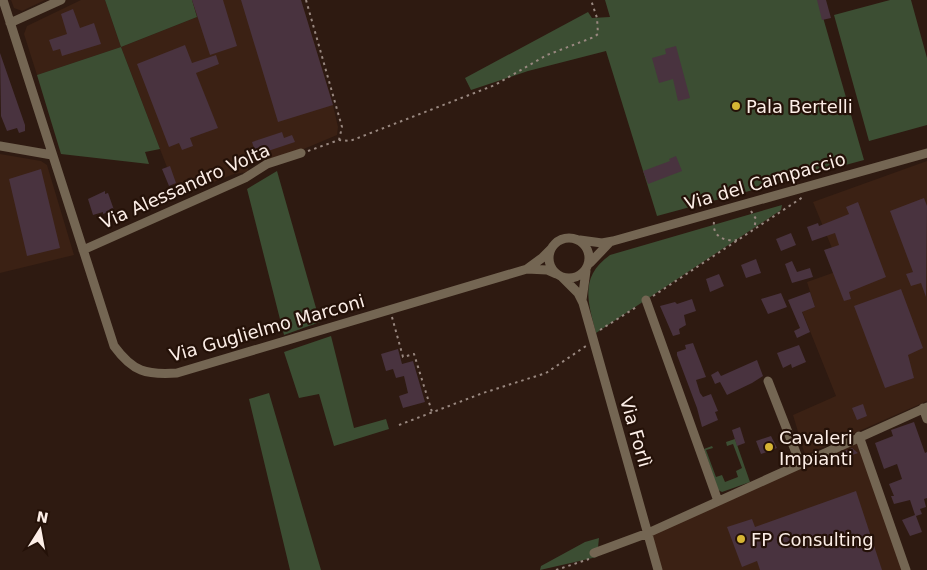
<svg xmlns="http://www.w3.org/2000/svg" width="927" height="570" viewBox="0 0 927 570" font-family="'DejaVu Sans',sans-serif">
<rect width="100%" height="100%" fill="#2e1a11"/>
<!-- built -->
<path fill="#3b2114" d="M11,0h34l-23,11 -8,-3z
M81,0h24l16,47 76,-30 -5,-17h109l32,105 5,22 -1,8 -38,16 -51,13v8l-14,2 -56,22 -57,-149 -84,28 -13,-41 3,-8z
M0,154l41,7 6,4 27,90 -74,18z
M927,161v240l-122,54 -12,-40 43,-19 -34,-85 13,-4 -8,-25 34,-12 -28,-68z
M858,441l46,129h-249l-9,-34z"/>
<!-- green -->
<path fill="#3c4e33" d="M105,0h87l5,17 -76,30 39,102 -15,3 4,12 -88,-10 -24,-79 84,-28z
M605,0h213l46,160 -207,56 -51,-165 -78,20 -57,19 -6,-12 123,-66 4,6 18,-1z
M890,0h21l16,58v67l-58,16 -35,-126z
M277,171l43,151 -36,13 -37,-146z
M782,205l-1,5 -185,123c-8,-31 -17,-56 14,-78z
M331,336l23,92 32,-9 3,10 -55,17 -15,-52 -20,4 -15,-46z
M269,393l52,177h-31l-41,-171z
M735,439l15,43 -28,10 -4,-2 -14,-41 8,-3 1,2 -7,2 10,27 6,-2 3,7 13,-5 -2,-6 6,-3 -9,-24 -6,2 -1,-4z
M599,538l-2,19 -57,13 1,-4 44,-24z"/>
<!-- building -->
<path fill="#49333f" d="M192,0h31l14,46 -27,9z
M241,0h60l32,105 -55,17z
M817,0h9l5,18 -9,2z
M73,9l7,19 14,-5 7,21 -39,12 -2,-7 -7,2 -4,-11 18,-6 -6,-20z
M185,45l7,18 24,-8 3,9 -23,9 22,55 -28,10 3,8 -11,4 -3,-7 -10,4 -32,-83z
M676,46l14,52 -12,3 -5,-22 -14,4 -7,-25 14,-4 -1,-5z
M0,53l25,72v6l-6,2 -2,-5 -10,3 -6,-15z
M282,132l2,6 8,-3 3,7 -36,12 -1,-4 -3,1 -3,-9z
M676,156l6,15 -34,13 -5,-13 27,-10 -1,-2z
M170,166l6,17 -7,3 -7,-17z
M41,169l19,79 -33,8 -18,-77z
M105,191v3l3,-1 6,17 -11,4v-2l-10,3 -5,-16z
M924,198l3,8 -1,91 -5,-14 -10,3 -5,-12 7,-2 -23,-61z
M858,202l28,75 -37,15 2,7 -7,2 -20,-51 15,-5 -4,-12 -23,8 -5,-14 11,-4 1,3 30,-12 -3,-7z
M791,233l5,12 -15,6 -5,-12z
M756,259l5,14 -15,5 -5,-13z
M792,261l5,11 13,-4 3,9 -21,6 -7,-19z
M719,274l5,12 -14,6 -4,-13z
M901,289l22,59 -15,7 6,23 -29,10 -31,-82z
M810,292l5,15 -13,5 8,20 -13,6 -3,-7 6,-3 -12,-28z
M781,293l6,14 -19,7 -7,-15z
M692,299l4,12 -12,4 2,10 -7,4 1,5 -7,2 -13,-30 15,-4 2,2z
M693,343l13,34 -10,3 4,13 3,4 8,-3 7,17 -3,1 3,8 -16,7 -5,-19 -20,-53v-3l9,-3 -1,-4z
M799,345l7,17 -14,6 -1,-4 -8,4 -6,-15z
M398,349l4,15 11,-3 12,41 -22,6 -4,-12 9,-3 -4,-17 -8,2 -3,-9 -7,2 -5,-17z
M757,360l6,16 -11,7 -25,12 -7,-13 -5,2 -4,-9 7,-4 3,5z
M863,404l4,12 -10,4 -5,-12z
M914,422l11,31 2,-1v46l-3,1 2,8 -6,2 2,5 -6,2 6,16 -12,4 -8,-16 13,-5 -5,-15 -16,4 -3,-8h3l-5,-12 13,-5 -5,-15 -13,5 -9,-26 18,-7 -2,-6z
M740,427l5,16 -8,3 -5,-16z
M771,436l6,12 -16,6 -5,-13z
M852,448l6,5 -19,7 -2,-6z
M856,491l26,79h-122l-3,-9 -15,6 -15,-40 25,-8 3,8z"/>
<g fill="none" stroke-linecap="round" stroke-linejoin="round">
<!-- path -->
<path stroke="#998880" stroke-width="2" stroke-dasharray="2.5 4" stroke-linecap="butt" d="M306,0l36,127 -3,13
M308,151l31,-11 11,1 145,-56 52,-30 47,-18 4,-3 -1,-16 -6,-18
M751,211l5,8 -2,10
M714,222c-2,14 10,20 23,18
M653,296l150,-99
M392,317l11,40 11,-3 18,58
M600,330l38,-24
M399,425l84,-32 63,-20 40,-27
M556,570l33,-11"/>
<!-- street -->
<path stroke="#746653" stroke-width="9" d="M3,0l111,346c19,26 32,29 63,27l350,-104 15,-11 9,-9
M10,23l51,-23
M0,146l52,9
M549 258a20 20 0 1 1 40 0a20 20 0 1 1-40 0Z
M580,240l22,3 11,-2 314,-88
M83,250l162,-72 22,-14 34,-11
M590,263l20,-21
M527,269l20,1 9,4
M562,277l16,16 5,10 75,267
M582,300l4,-29
M646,300l72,201
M768,381l32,82
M923,408l4,11
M859,436l47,134
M594,553l54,-20 279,-126"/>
</g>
<!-- markers -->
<g fill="#d6b534" stroke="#241108" stroke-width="2">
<circle cx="736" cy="106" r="5"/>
<circle cx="769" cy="447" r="5"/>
<circle cx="741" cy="539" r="5"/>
</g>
<g text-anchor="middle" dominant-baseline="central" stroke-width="4.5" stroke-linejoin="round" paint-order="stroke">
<!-- poi labels -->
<g font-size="18" fill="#fceee7" stroke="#241108" text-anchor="start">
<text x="746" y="106">Pala Bertelli</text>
<text x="779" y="437">Cavaleri<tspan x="779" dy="21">Impianti</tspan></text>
<text x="751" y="539">FP Consulting</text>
</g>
<!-- street labels -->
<g font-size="18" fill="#fceee7" stroke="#241108">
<text transform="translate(765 181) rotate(-16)">Via del Campaccio</text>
<text transform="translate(185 186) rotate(-24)">Via Alessandro Volta</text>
<text transform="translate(267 328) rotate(-16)">Via Guglielmo Marconi</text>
<text transform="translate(636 432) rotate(74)">Via Forlì</text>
</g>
</g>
<!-- north arrow -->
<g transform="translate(40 530) rotate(11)" stroke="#241108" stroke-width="4" paint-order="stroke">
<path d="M0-4L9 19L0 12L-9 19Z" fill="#fceee7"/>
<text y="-8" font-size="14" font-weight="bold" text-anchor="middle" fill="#fceee7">N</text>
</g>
</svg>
